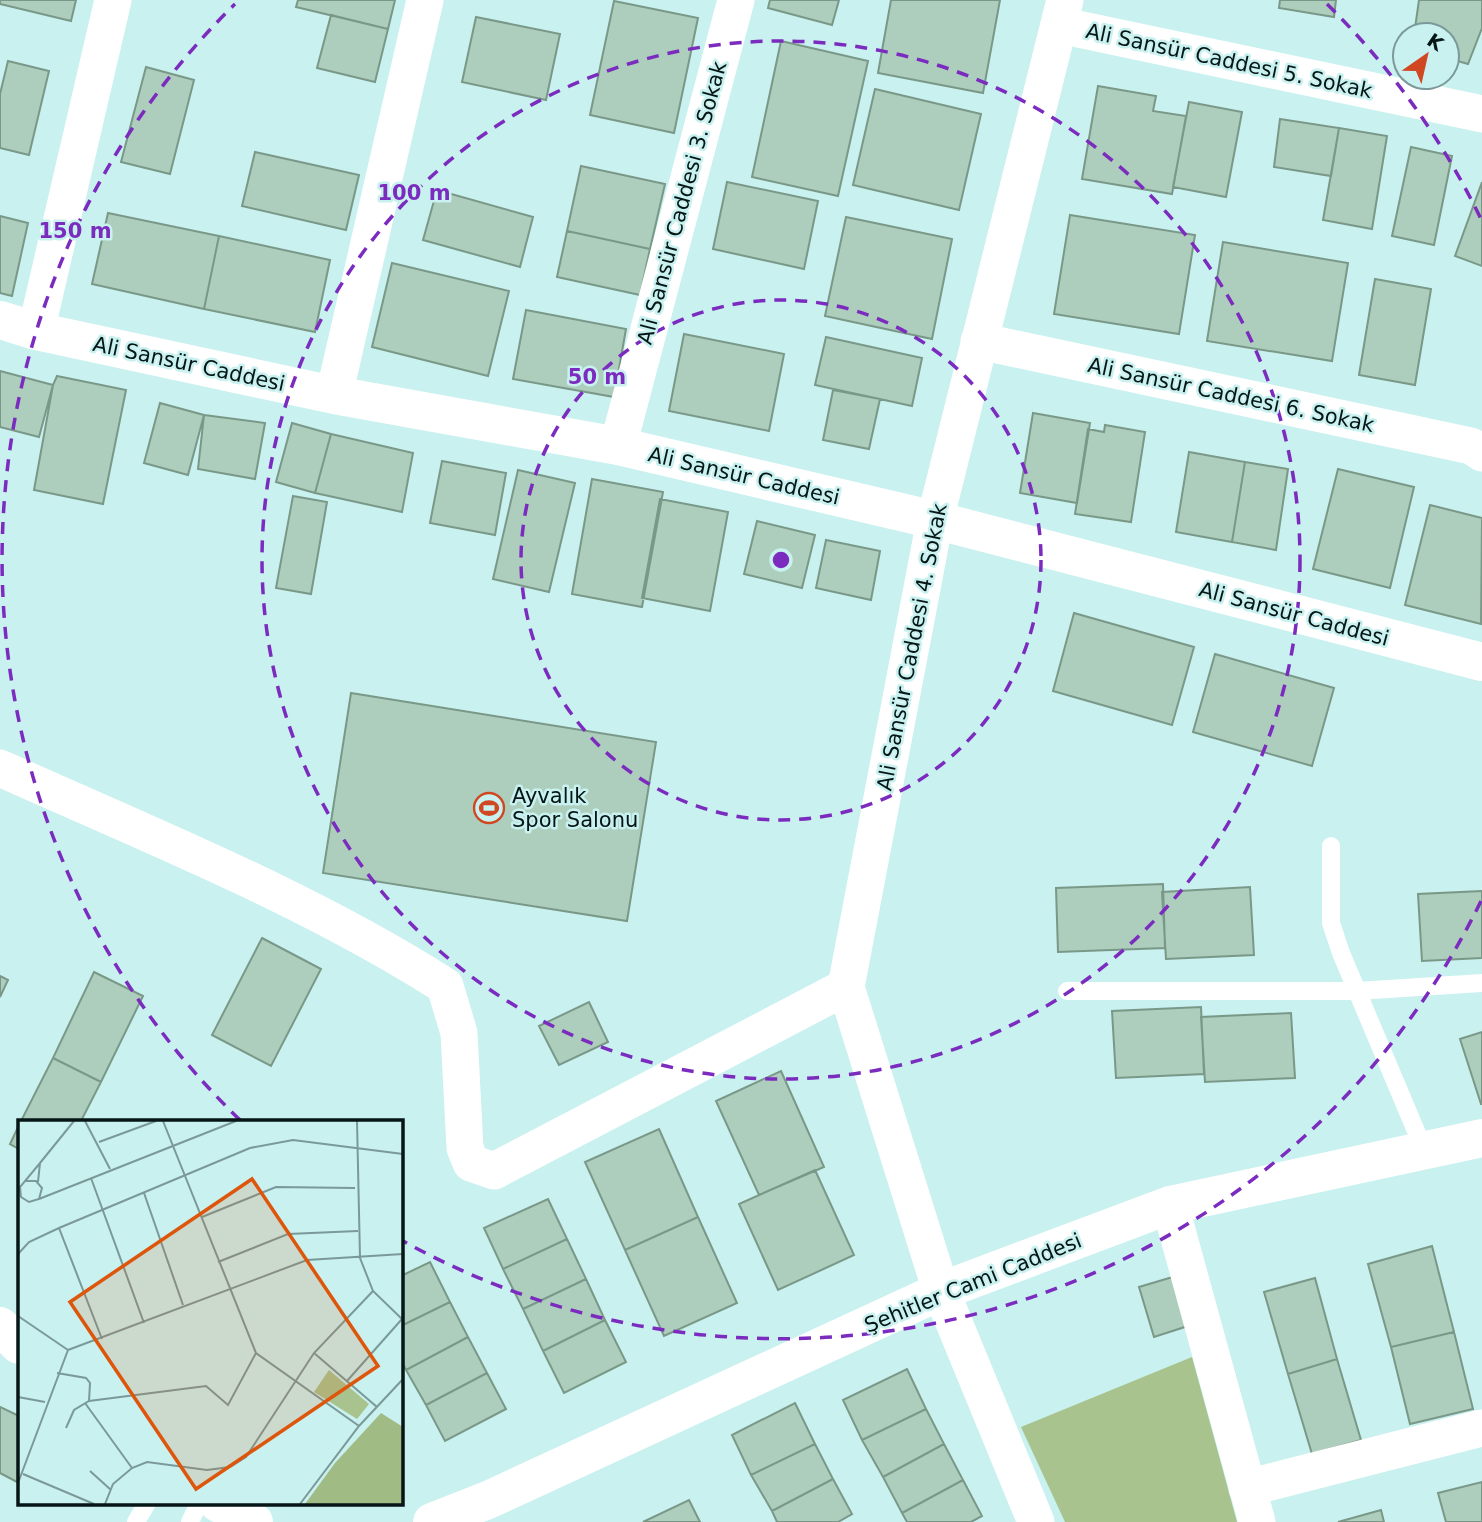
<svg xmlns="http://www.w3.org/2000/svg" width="1482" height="1522" viewBox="0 0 1482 1522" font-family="'DejaVu Sans',sans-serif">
<rect width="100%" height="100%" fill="#c8f1ef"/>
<!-- green -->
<path fill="#a8c38d" d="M1192,1357l45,165h-172l-44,-95z"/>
<!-- building -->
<path fill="#adcebc" stroke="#7a9888" stroke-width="2" d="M0,0h76l-5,21 -71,-17z
M298,0h97l-7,29 -92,-22z
M770,0h69l-7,25 -64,-17z
M891,0h109l-17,93 -105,-20z
M1280,0h56l-2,17 -55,-9z
M1419,0h63v28l-14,36 -21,-6v-23h-33z
M614,1l84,17 -24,115 -84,-18z
M331,15l57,14 -13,53 -58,-14z
M476,17l84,17 -14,66 -84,-18z
M781,41l87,20 -30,135 -86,-19z
M8,61l41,10 -20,84 -29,-7v-54z
M146,67l48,13 -24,94 -49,-12z
M1098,86l58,10 -3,15 33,5 -14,78 -90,-15z
M875,89l106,25 -22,96 -106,-25z
M1189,102l53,10 -16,85 -53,-10z
M1280,119l59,9 -8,48 -57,-9z
M1339,128l48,8 -15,93 -49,-9z
M1411,147l41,9 -18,89 -42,-9z
M255,152l104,23 -13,55 -104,-24z
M581,166l84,18 -15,65 -83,-18z
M727,182l91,19 -14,68 -91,-20z
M1482,182v84l-27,-10z
M437,190l96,27 -13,50 -97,-27z
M108,213l111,23 -15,73 -112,-25z
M1070,215l125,20 -16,99 -125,-20z
M0,216l28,7 -16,73 -12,-3z
M846,217l106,22 -20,100 -107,-23z
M567,231l83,18 -10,46 -83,-18z
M219,236l111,24 -15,72 -111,-23z
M1223,242l125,21 -16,98 -125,-20z
M392,263l117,28 -21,85 -116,-29z
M1375,279l56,10 -16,96 -56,-10z
M526,310l100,19 -12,68 -101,-18z
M684,334l100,20 -15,77 -100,-20z
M826,337l96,21 -10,48 -97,-21z
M0,371l53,14 -14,52 -39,-10z
M57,376l69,14 -23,114 -69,-14 19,-105z
M833,390l47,9 -11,50 -46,-9z
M160,403l44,12 -16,60 -44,-12z
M1033,413l57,10 -13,80 -57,-10z
M204,415l61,8 -10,56 -57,-10z
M292,423l39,11 -16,59 -39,-11z
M1105,425l40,7 -14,90 -56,-8 13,-85 16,3z
M331,434l82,19 -11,59 -87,-19z
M1189,452l56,10 -13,80 -56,-10z
M442,461l64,12 -11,62 -65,-12z
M1245,462l43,7 -12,81 -44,-8z
M1338,469l76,18 -24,101 -77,-19z
M518,470l57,13 -26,109 -56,-13z
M592,479l71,13 -21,115 -70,-13z
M293,496l34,6 -16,92 -35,-6z
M660,499l68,13 -18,99 -68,-13z
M1430,505l52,13 -1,106 -76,-19z
M757,521l58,14 -13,53 -58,-14z
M826,540l54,11 -9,49 -55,-12z
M1074,613l120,34 -22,78 -119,-34z
M1215,654l119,34 -22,78 -119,-34z
M351,693l305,49 -29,179 -304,-48z
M1163,884l2,64 -107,4 -2,-64z
M1250,887l4,68 -88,4 -4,-67z
M1482,891v67l-60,3 -4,-67z
M262,938l59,31 -50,97 -59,-31z
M94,972l49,24 -42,86 -48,-24z
M0,976l8,4 -8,17z
M589,1002l19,40 -49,23 -20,-39z
M1201,1007l3,67 -88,4 -4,-67z
M1291,1013l4,65 -90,4 -4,-65z
M1482,1032v72h-1l-21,-65z
M53,1058l48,24 -20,39h-60z
M781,1071l43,96 -65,28 -43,-94z
M19,1125v24l-9,-5z
M659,1129l39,88 -73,33 -40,-88z
M815,1170l39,85 -76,35 -39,-86z
M548,1199l19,40 -64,30 -19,-41z
M698,1217l39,86 -73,33 -39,-86z
M567,1239l19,40 -63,30 -20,-40z
M1432,1246l22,86 -63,15 -23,-83z
M430,1262l20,40 -49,24v-50z
M1176,1276l15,49 -37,12 -15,-50z
M1315,1278l22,81 -49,15 -24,-82z
M586,1279l19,41 -62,31 -20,-42z
M450,1302l18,35 -62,33 -5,-10v-34z
M605,1320l21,42 -62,31 -21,-42z
M1454,1332l19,77 -63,15 -19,-77z
M468,1337l19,36 -61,32 -20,-35z
M1337,1359l24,81 -49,14 -24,-80z
M907,1369l19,40 -64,31 -19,-40z
M487,1373l19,36 -61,32 -19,-36z
M795,1403l20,41 -64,31 -19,-40z
M0,1407l19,9v67l-19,-10z
M926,1409l18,35 -61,33 -21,-37z
M815,1444l18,35 -61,32 -21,-36z
M944,1444l19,36 -61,33 -19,-36z
M833,1479l19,35 -14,8h-61l-5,-11z
M963,1480l19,36 -11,6h-64l-5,-9z
M1482,1482v40h-36l-8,-29z
M689,1500l11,22h-57z
M1381,1510l3,12h-46z"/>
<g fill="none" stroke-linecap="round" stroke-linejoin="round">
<!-- lane -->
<path stroke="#fff" stroke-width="18" d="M1331,846v77l10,30 83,197
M1067,991h290l125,-8
M136,1522l11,-19
M190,1522l9,-19"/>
<!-- street -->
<path stroke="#fff" stroke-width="37" d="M1059,25l423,89
M36,331l77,-331
M979,341l492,105 11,7
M334,395l91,-395
M618,446l118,-446
M0,768c151,68 305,129 445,218l14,47 6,115 6,15 23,8 352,-184
M1170,1205l87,317
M1247,1488l235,-60
M1036,1522l-95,-231 -95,-304 89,-467 130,-520"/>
<!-- secondary -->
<path stroke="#fff" stroke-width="38" d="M0,320l36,11 298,64 284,51 317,74 547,142
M0,1326l19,19
M218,1503l36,19
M432,1522l56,-22 453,-209 229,-86 312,-67"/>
</g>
<!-- distance rings -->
<g fill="none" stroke="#7b2cbf" stroke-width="3.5" stroke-dasharray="12 9">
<circle cx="781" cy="560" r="260"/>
<circle cx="781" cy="560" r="519"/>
<path d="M1481 901A779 779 0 0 1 403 1241M240 1120A779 779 0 0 1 235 4M1327 4A779 779 0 0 1 1481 219"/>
</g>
<!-- icons -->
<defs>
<g id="stadium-ring" transform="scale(1.575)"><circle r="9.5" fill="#c8f1ef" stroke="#d04721" stroke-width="1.5"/><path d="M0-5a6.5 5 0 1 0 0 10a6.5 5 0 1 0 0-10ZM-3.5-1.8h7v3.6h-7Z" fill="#d04721"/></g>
</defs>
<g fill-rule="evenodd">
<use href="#stadium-ring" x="489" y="808"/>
</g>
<g text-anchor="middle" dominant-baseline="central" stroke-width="5" stroke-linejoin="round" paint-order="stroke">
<!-- street labels -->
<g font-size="21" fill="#061515" stroke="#c8f1ef">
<text transform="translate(1229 61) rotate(12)">Ali Sansür Caddesi 5. Sokak</text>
<text transform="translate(682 203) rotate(-75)">Ali Sansür Caddesi 3. Sokak</text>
<text transform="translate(189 364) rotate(12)">Ali Sansür Caddesi</text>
<text transform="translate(1231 395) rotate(12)">Ali Sansür Caddesi 6. Sokak</text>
<text transform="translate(744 476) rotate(13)">Ali Sansür Caddesi</text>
<text transform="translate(1294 614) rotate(15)">Ali Sansür Caddesi</text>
<text transform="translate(912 647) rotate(-79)">Ali Sansür Caddesi 4. Sokak</text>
<text transform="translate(973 1283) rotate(-22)">Şehitler Cami Caddesi</text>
</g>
<!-- poi labels -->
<g font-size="21" fill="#061515" stroke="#c8f1ef" text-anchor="start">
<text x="512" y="796">Ayvalık<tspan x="512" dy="24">Spor Salonu</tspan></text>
</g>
</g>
<!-- overview -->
<g transform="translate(18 1120)">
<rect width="385" height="385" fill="#c8f1ef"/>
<path d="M311,250l40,34 -12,15 -43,-27z" fill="#a8c38d"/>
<path d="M363,293l22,14v77h-98l30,-41z" fill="#a0bb84"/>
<path fill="none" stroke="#7a9998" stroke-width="2" d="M67,1l25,48M145,1l93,232 103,73M339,1l3,137 13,33 30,29M81,22l57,-21M22,43l34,-42M73,58l53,145M8,61h10l6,7 -3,11 -10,3 -8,-5 -1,-10 20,-24 -2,19M126,73l39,112M21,79l197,-78M184,97l74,-30 79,1M41,108l43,111M0,134l11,-12 30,-14 191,-80 43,-8 110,14M200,142l70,-28 70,-3M0,196l50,34M50,230l239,-90 96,-6M296,233l63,54M39,253l29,5 4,5 -1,18M329,261l55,-62M0,277l27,5M67,283l47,65M48,308l8,-18 15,-9 117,-15 22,19 28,-52M72,351l21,19M5,354l71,30M0,363l50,-133M87,384l8,-20 19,-16 15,-6 60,8 23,-3 16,-10 68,-104 59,-62M282,384l59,-78 44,-47"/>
<path fill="#dd560c" fill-opacity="0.15" stroke="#dd560c" stroke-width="3.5" d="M234,59l126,187 -182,123 -126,-187z"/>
<rect width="385" height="385" fill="none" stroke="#061515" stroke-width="3.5"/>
</g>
<circle cx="781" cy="560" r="10" fill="#7b2cbf" stroke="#c8f1ef" stroke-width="3.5"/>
<g font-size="21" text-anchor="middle" font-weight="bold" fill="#7b2cbf" stroke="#c8f1ef" stroke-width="5" stroke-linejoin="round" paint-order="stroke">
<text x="414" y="200">100 m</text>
<text x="75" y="238">150 m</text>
<text x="597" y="384">50 m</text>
</g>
<!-- north arrow -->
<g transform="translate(1426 56) rotate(34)"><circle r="33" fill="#c8f1ef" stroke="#7a9998" stroke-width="2"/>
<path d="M0-5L12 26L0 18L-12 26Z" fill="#d04721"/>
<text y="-10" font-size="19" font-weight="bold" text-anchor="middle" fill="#061515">K</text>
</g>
</svg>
